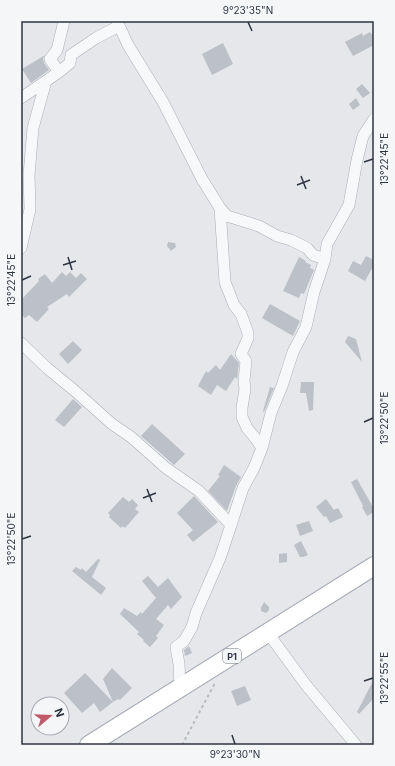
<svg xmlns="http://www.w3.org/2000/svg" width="395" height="766" viewBox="0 0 395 766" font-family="Inter,sans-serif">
<rect width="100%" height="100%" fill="#e5e7eb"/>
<!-- building -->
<path fill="#bcc0c7" d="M370,32l4,5v8l-21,11 -8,-14 17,-9 1,3z
M223,43l10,21 -21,11 -10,-21z
M45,55l-2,3 1,5 5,7 -18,13 -9,-14z
M362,84l8,9 -7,5 -7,-9z
M356,98l4,7 -7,5 -4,-6z
M168,242l7,1 1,4 -5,4 -4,-5z
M366,256l8,4v5l-9,16 -17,-10 5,-10 8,4z
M299,257l7,4 -1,1 6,3 -1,3 4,2 -10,24 -3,-1 -2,5 -16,-7z
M62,272l4,4 4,-4 6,6 5,-5 6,6 -18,18 -2,-3 -20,13 2,2 -12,13 -8,-7 -4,3 -4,-4v-14l18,-19 -1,-2 7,-5 7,9z
M270,304l30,17 -7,15 -31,-18z
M348,336l8,3 6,23 -17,-20z
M73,341l9,9 -14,14 -9,-10z
M231,354l8,9 -2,16 -2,-2 -9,14 -9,-6 -6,10 -13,-9 8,-15 2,2 8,-8 4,5z
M301,382h13l-1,28 -4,1 -3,-18h-6z
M270,387l4,1 -10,24 -1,-1z
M73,399l9,8 -18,20 -9,-7z
M152,424l33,30 -11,11 -33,-29z
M224,465l17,12 -5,9 -9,25 -19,-20 12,-15 -2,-1z
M357,479l17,30v3l-7,4 -5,-9 1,-1 -12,-24z
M194,496l24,26 -25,20 -6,-7 6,-5 -16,-17z
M123,497l6,5 3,-3 6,6 -3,4 4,3 -14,16 -3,-2 -1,2 -12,-11 1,-2 -2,-2z
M326,499l8,11 4,-2 5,9 -13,6 -4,-7 -2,1 -8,-10z
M309,521l4,10 -13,5 -4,-11z
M301,541l7,14 -5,2h-3l-6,-12z
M287,553v9l-8,1v-9z
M98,559l2,1 -8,17 14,11 -5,7 -29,-24 4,-4 5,3 1,-2 4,4z
M148,576l10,11 10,-9 14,19 -11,12 -3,-4 -12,14 8,6 -8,11 2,2 -8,9 -7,-6 1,-1 -7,-6 2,-2 -19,-18 4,-6 13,8 4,-4 1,2 14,-16 -14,-17z
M264,602l5,5v3l-3,3 -5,-2v-3z
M189,646l3,7 -7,3 -1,-6z
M112,668l20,20 -12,12 -2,-1 -5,3 -10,-23z
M85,673l28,29 -13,10 -6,-9 -12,10 -18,-20z
M374,679v19l-15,16 -2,-2z
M245,686l6,14 -14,6 -6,-15z"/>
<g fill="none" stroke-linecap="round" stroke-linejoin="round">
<!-- minor casing -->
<g stroke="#aaaeb5" stroke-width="12">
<path id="minor" d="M117,21l11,24 35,57 39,77 18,29 7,8 32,10 18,10 14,4 16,8 6,7 12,4
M59,72l11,-9 1,-8 25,-17 23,-12
M21,98l25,-17
M220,208l5,74 9,23 7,9 7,19v5l-7,16 5,7 -2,20 1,8 -3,19v9l5,11 9,11 6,9
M21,248l9,-39 -1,-34 4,-47 13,-47 13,-9 -9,-13 7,-9 7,-29
M21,343l26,25 28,23 37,33 19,13 35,31 33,23 32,34 -11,33 -24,55 -4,14 -8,14 -8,6 3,17 1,24
M231,525l12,-37 11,-20 8,-20 9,-35 11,-27 11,-34 13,-25 8,-35 11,-33 2,-15 22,-39 8,-45 6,-24 11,-17
M268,633l38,52 50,60"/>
</g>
<!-- primary casing -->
<g stroke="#a5abb5" stroke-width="20">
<path id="primary" d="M89,745l285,-179"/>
</g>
<!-- path -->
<path stroke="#b7babe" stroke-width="2" stroke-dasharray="3 3" stroke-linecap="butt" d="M182,745l33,-62"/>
<!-- minor -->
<use href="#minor" stroke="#f7f8f9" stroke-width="11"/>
<!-- primary -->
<use href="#primary" stroke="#fff" stroke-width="18"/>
</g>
<!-- ticks -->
<path fill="none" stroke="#2e3542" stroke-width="1.5" d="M248,22l4,9M364,162l9,-3M301,176l5,13M297,185l13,-5M68,257l4,13M63,265l13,-4M22,280l9,-4M364,422l9,-4M147,489l5,13M143,498l13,-5M22,539l9,-3M364,681l9,-3M232,735l3,9"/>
<g text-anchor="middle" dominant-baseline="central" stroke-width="3" stroke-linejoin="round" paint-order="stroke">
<!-- shield labels -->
<rect fill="#f4f6f8" stroke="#696f79" stroke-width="1" x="223" y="649" width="18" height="14" rx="3"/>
<g font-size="9" font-weight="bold" fill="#2e3542">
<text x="232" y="656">P1</text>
</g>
</g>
<!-- border -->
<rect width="395" height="766" fill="none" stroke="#f4f6f8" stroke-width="44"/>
<!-- north arrow -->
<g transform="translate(50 716) rotate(71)"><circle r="19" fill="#f4f6f8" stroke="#a5a9af"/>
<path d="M0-3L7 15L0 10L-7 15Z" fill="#c15968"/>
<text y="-6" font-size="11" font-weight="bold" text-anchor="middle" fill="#2e3542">N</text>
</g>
<rect x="22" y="22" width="351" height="722" fill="none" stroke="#2e3542" stroke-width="1.5"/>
<g font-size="10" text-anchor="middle" fill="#2e3542">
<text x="248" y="14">9°23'35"N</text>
<text transform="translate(384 159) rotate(-90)" y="4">13°22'45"E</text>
<text transform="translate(11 280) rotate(-90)" y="4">13°22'45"E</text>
<text transform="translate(384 418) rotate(-90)" y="4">13°22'50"E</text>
<text transform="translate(11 539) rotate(-90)" y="4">13°22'50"E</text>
<text transform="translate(384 678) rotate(-90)" y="4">13°22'55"E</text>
<text x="235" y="758">9°23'30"N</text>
</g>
</svg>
